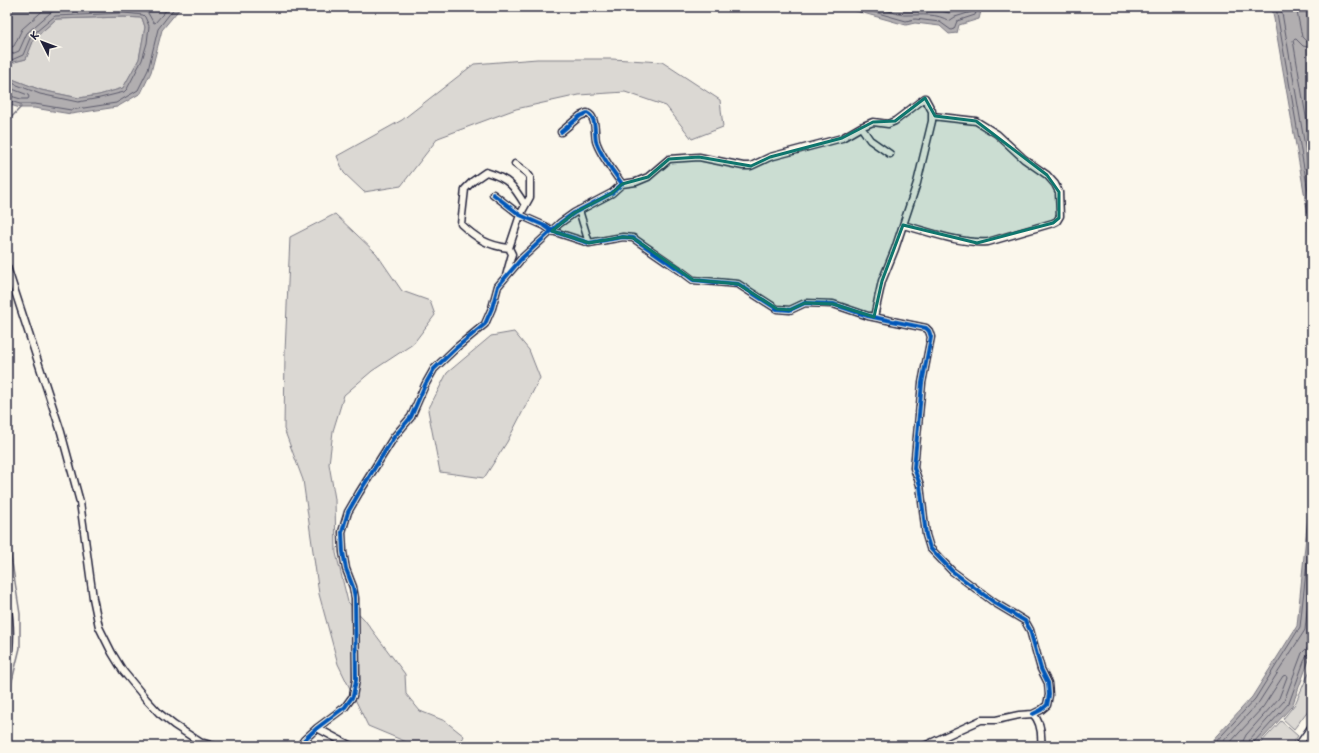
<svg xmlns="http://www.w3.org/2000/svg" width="1319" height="753" viewBox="0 0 1319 753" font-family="Mali,sans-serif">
<rect width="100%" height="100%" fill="#fbf7ec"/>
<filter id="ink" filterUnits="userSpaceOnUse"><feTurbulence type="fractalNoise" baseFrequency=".025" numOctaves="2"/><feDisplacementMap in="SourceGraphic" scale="8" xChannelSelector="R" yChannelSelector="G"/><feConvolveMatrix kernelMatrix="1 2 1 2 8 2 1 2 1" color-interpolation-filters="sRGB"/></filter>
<g filter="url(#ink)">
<!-- green -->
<path fill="#dbd8d3" stroke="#7e7d87" d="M124,17l18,1 3,9 -6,32 -16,29 -24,7 -20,3 -38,-8 -34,-13v-11l7,-4 12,-3 8,-20 22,-20z
M537,59h75l50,3 58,38 3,27 -31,12 -26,-33 -41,-14 -46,3 -63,14 -78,29 -37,48 -37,6 -20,-19 -7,-17 65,-36 72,-56z
M335,214l41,39 26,38 28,10 5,14 -22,29 -41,27 -28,24 -11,36 -4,33 6,35 1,54 12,49 16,17 41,55 1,20 14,17 25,10 19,15 -5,10h-43l-48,-20 -30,-62 -19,-70 -16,-114 -19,-51 1,-77 5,-115z
M514,332l15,18 11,28 -33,64 -23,36 -44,-6 -12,-62 19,-37 44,-37z
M1311,668l1,1v36l-18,24 -11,-10 12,-15z
M1281,721l17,15 -8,10h-32z"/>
<!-- water -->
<path fill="#b1aeb0" stroke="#787681" d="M7,7h174l-19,23 -11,42 -10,21 -24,14 -46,7 -37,-6h-14l-13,-4v-27l34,13 38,8 20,-3 24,-7 16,-29 6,-32 -3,-9 -18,-1 -68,2 -22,20 -8,20 -12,3 -7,4z
M842,7h140l-3,12 -20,6 -2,8 -8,1 -9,-8 -25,-3 -9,2z
M1272,7h33l7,36v350l-4,-178z
M1312,476v176l-20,54 -36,40h-49l45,-49 45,-71z"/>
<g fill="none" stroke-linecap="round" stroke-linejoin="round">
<!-- shore -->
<path stroke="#5b5a6a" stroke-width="1" d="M857,7l49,14 9,-2 25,3 11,8 3,-1 3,-8 18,-6 3,-8
M877,7c9,2 22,9 30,8 15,0 30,-2 42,6l6,-4 16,-5 2,-5
M898,7l8,2 10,-1 25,3 8,2 17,-6
M1276,7l36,207v16
M1281,7l31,180
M1296,7l6,30 4,4 6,1
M1312,48l-9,-2 -7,-7 -3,1 19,112
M7,49l7,-3 8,-17 25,-22
M7,56l12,-5 8,-18 23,-20 4,-2 70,-3 18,1 6,4 5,9 2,1 14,-16
M7,62l16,-7 8,-19 24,-20 69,-3 19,2 2,2 4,9 -2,17 -5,17 -15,29 -3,3 -24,6 -22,4 -38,-8 -33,-13
M7,87l21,8 1,2 -1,2h-7l-14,-4
M7,100l13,4h15l36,6 45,-7 22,-13 10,-20 10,-41 17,-22
M1212,746l43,-47 45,-72 12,-111
M1219,746l40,-44 46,-72 7,-65
M1227,746l36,-39 20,-31 3,-1 1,2 -8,21 -33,37 -3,6 -1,5
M1248,746l2,-7 34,-38 18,-48 4,-4 6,-1
M1253,746l1,-4 35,-39 17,-47 3,-3h3"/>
<!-- stream -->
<path stroke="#787681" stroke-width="1.5" d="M7,122l14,-15
M7,531l13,83v34l-13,53
M1309,746l3,-5"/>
<!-- minor casing -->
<g stroke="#22223b" stroke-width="9">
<path id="minor" d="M861,127l9,13 20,14
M622,184l14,-2 12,-5 21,-18 30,-2 44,9h8l19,-9 72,-19 19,-11 12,-5 15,2 7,-3 30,-23 7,13v10l-15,62 -22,66 -13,32 -8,36
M493,194l27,21 25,11 7,5 37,12 34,-6 10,1 48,33 12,9 45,4 39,25 13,1 15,-7 28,1 35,12 58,12 3,3 2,6 -9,46 -8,85 6,17 6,50 4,13 22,23 43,32 30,18 5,9 11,39 7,14 1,12 -2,10 -6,5 -8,4
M579,210l10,33
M903,225c27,7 57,19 85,17l65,-19 4,-2 3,-5 -1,-24 -4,-8 -8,-9 -23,-16 -27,-25 -21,-13 -44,-5
M509,248c-21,-2 -33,-10 -48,-24l4,-35 8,-8 13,-9c23,7 27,13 39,33
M7,267l54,165 10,37 9,33 13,96 6,29 13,26 11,18 23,28 13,14 15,12 32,21
M506,276l6,-22 -3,-6 11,-33 10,-18v-20l-3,-4 -12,-9
M7,602c3,19 5,39 0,58
M317,728l34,18
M204,743l10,3
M300,746l4,-6 13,-12 28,-21 8,-11 3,-16 -1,-82 -2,-11 -7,-18 -3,-17 -1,-20 6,-20 11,-19 35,-56 17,-20 14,-32 9,-16 22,-21 29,-24 7,-16 6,-22 24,-28 38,-35 14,-10 38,-20 10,-9c-8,-12 -22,-29 -26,-43 -2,-9 1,-24 -9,-28l-7,3 -19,16
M924,746l57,-26h15l23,-5 14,-1c8,8 9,20 8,32
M1298,746l14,-20"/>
</g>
<!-- minor -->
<use href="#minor" stroke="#fbf7ec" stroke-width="6"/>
<!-- cycleway casing -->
<g stroke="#fbf7ec" stroke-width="6">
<path id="cycleway" d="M493,194l27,21 25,11 7,5 37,12 34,-6 10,1 48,33 12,9 45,4 39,25 13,1 15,-7 28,1 35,12 58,12 3,3 2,6 -9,46 -8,85 6,17 6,50 4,13 22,23 43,32 30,18 5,9 11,39 7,14 1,12 -2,10 -6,5 -8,4
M300,746l4,-6 13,-12 28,-21 8,-11 3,-16 -1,-82 -2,-11 -7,-18 -3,-17 -1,-20 6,-20 11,-19 35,-56 17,-20 14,-32 9,-16 22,-21 29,-24 7,-16 6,-22 24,-28 38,-35 14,-10 38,-20 10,-9c-8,-12 -22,-29 -26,-43 -2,-9 1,-24 -9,-28l-7,3 -19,16"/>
</g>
<!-- cycleway -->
<use href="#cycleway" stroke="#0057b8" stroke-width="4"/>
</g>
</g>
<!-- marked area -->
<path fill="#0f766e" fill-opacity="0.2" stroke="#0f766e" stroke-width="3" stroke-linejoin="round" d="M925,98l10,18 41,5 71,54 12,17v26l-6,5 -76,20 -74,-18 -21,56 -8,36 -41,-13 -28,-1 -15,7 -13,-1 -39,-25 -45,-4 -60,-42 -10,-1 -34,6 -37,-12 22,-18 38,-20 10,-9 26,-7 21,-18 30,-2 52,9 19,-9 72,-19 31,-16 22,-1z"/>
<!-- margin -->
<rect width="1319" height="753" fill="none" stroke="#fbf7ec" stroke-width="24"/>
<rect x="12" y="12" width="1295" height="729" fill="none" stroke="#22223b" stroke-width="1.5" filter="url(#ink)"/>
<!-- north arrow -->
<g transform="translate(42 42) rotate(312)" stroke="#fbf7ec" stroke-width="3" paint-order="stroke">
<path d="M0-3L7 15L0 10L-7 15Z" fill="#22223b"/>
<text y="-6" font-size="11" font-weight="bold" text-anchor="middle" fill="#22223b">K</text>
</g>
</svg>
